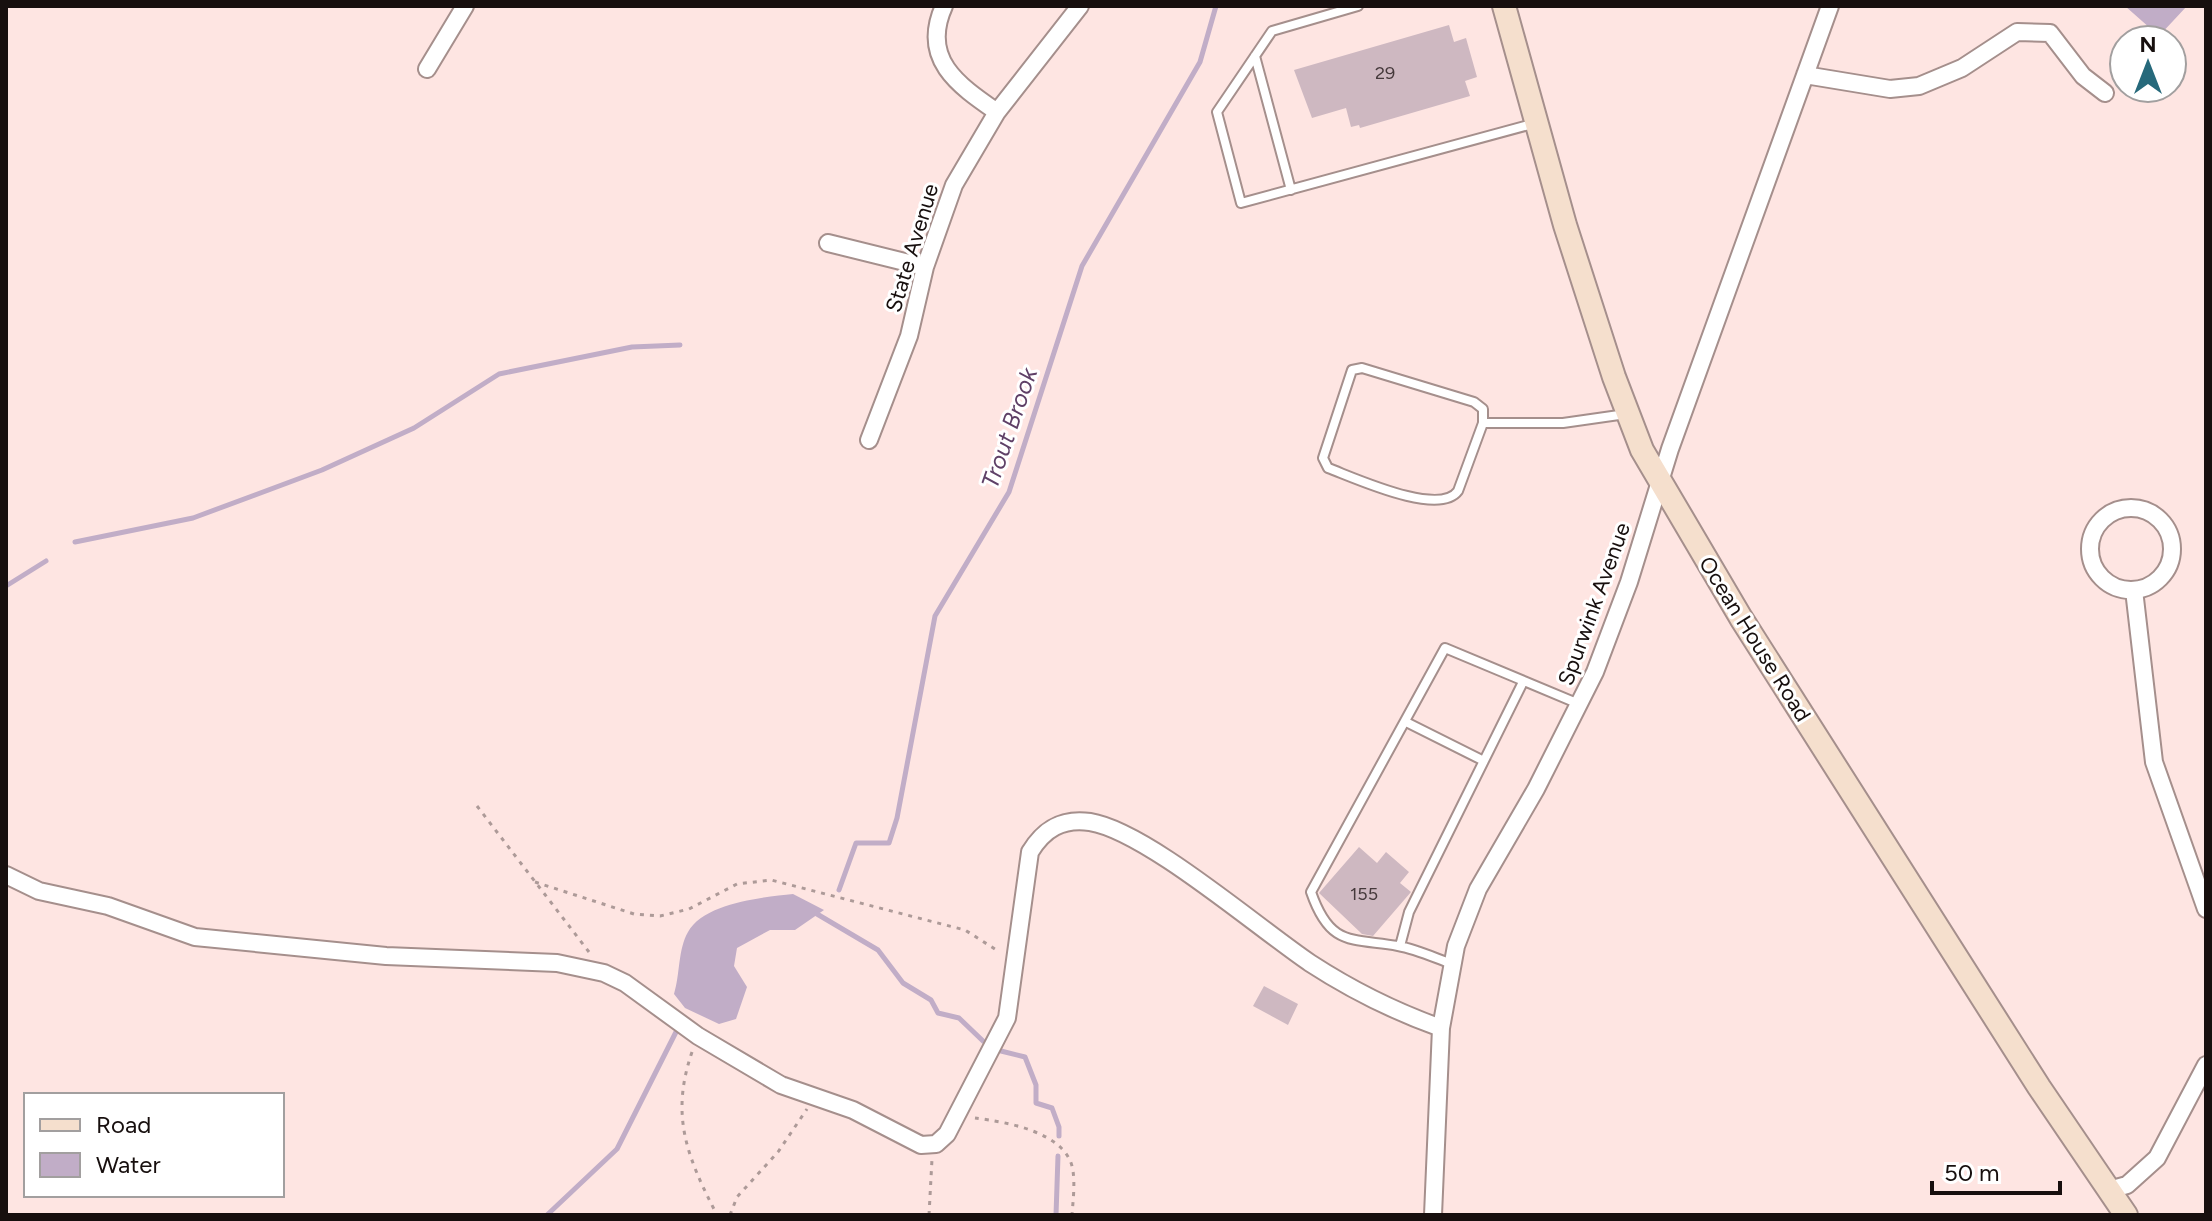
<svg xmlns="http://www.w3.org/2000/svg" width="2212" height="1221" viewBox="0 0 2212 1221" font-family="Figtree,sans-serif">
<rect width="100%" height="100%" fill="#fee5e2"/>
<!-- water -->
<path fill="#c1adc7" d="M2125,6h62l-28,30z
M793,894l31,16 -29,20h-25l-33,18 -3,18 13,21 -11,32 -17,5 -34,-16 -11,-14c6,-19 4,-45 14,-62 16,-29 75,-35 105,-38z"/>
<g fill="none" stroke-linecap="round" stroke-linejoin="round">
<!-- stream -->
<path stroke="#c1adc7" stroke-width="5" d="M75,542l118,-24 129,-48 92,-42 85,-54 133,-27 48,-2
M6,586l40,-25
M839,890l17,-47h33l8,-25 38,-202 74,-124 73,-226 118,-204 16,-56
M817,914l61,36 25,33 28,17 7,13 21,5 24,23
M1001,1051l24,6 11,28v18l16,5 7,19v9
M547,1215l70,-66 59,-117
M1056,1215l2,-59"/>
</g>
<!-- building -->
<path fill="#ceb8c1" d="M1449,25l5,17 12,-4 11,39 -12,4 5,15 -110,32 -1,-3 -8,2 -5,-19 -34,10 -18,-48z
M1359,847l18,16 9,-11 23,20 -9,11 11,9 -38,44 -11,-2 -43,-41z
M1264,986l34,18 -10,21 -35,-19z"/>
<g fill="none" stroke-linecap="round" stroke-linejoin="round">
<!-- service casing -->
<g stroke="#a58f8c" stroke-width="12">
<path id="service" d="M1358,6l-86,25 -55,81 24,91 295,-80
M1255,56l36,134
M1483,423l-25,68c-19,26 -103,-13 -130,-23l-5,-10 29,-88 10,-2 112,34 9,7v14h80l63,-9
M1406,722l76,38
M1400,946l9,-34 114,-230
M1452,964c-17,-6 -36,-15 -54,-18 -47,-8 -68,1 -87,-54l134,-244 134,56"/>
</g>
<!-- minor casing -->
<g stroke="#a58f8c" stroke-width="20">
<path id="minor" d="M944,6c-24,53 14,79 53,106
M427,69l38,-63
M1805,75l85,14 29,-3 43,-18 55,-36 33,1 33,43 22,17
M828,243l97,24
M869,440l40,-104 16,-69 29,-82 43,-73 83,-106
M2090 549a41 41 0 1 1 82 0a41 41 0 1 1-82 0Z
M2134,590l20,172 52,147
M6,875l33,16 69,15 87,31 191,19 171,7 47,10 21,10 73,53 83,49 72,25 68,35 15,-1 11,-10 60,-116 23,-166c14,-23 32,-34 60,-30 56,9 168,106 220,141 40,26 86,49 131,65
M2109,1190l18,-5 30,-27 49,-93
M1433,1215l8,-187 15,-82 22,-57 58,-100 59,-117 34,-90 41,-133 160,-443"/>
</g>
<!-- secondary casing -->
<g stroke="#a58f8c" stroke-width="26">
<path id="secondary" d="M1504,6l61,219 49,152 28,73 99,168 298,469 87,128"/>
</g>
<!-- path -->
<path stroke="#ad9a98" stroke-width="3" stroke-dasharray="4 6" stroke-linecap="butt" d="M477,806l112,146
M535,882l99,32 26,2 29,-7 48,-25 34,-4 194,50 33,21
M692,1052c-22,64 -5,105 25,163
M975,1118c31,4 93,14 98,53 2,14 0,30 -1,44
M730,1215l7,-18 41,-45 29,-43
M929,1215l3,-56"/>
<!-- service -->
<use href="#service" stroke="#fff" stroke-width="8"/>
<!-- minor -->
<use href="#minor" stroke="#fff" stroke-width="16"/>
<!-- secondary -->
<use href="#secondary" stroke="#f5dfcd" stroke-width="22"/>
</g>
<g text-anchor="middle" dominant-baseline="central" stroke-width="6" stroke-linejoin="round" paint-order="stroke">
<!-- number labels -->
<g font-size="18" fill="#45393b">
<text x="1385" y="73">29</text>
<text x="1364" y="894">155</text>
</g>
<!-- street labels -->
<g font-size="22" fill="#170f0e" stroke="#fff">
<text transform="translate(912 248) rotate(-73)">State Avenue</text>
<text transform="translate(1594 604) rotate(-70)">Spurwink Avenue</text>
<text transform="translate(1755 639) rotate(58)">Ocean House Road</text>
</g>
<!-- water labels -->
<g font-size="24" font-style="italic" fill="#5f4067" stroke="#fff">
<text transform="translate(1009 428) rotate(-71)">Trout Brook</text>
</g>
</g>
<!-- border -->
<rect width="2212" height="1221" fill="none" stroke="#170f0e" stroke-width="16"/>
<!-- legend -->
<rect x="24" y="1093" width="260" height="104" fill="#ffffff" stroke="#a29f9f" stroke-width="2"/>
<rect x="40" y="1119" width="40" height="12" fill="#f5dfcd" stroke="#a29f9f" stroke-width="2"/>
<text x="96" y="1133" font-size="24" fill="#170f0e">Road</text>
<rect x="40" y="1153" width="40" height="24" fill="#c1adc7" stroke="#a29f9f" stroke-width="2"/>
<text x="96" y="1173" font-size="24" fill="#170f0e">Water</text>
<!-- north arrow -->
<g transform="translate(2148 64)"><circle r="38" fill="#ffffff" stroke="#a29f9f" stroke-width="2"/>
<path d="M0-6L14 30L0 20L-14 30Z" fill="#26697b"/>
<text y="-12" font-size="22" font-weight="bold" text-anchor="middle" fill="#170f0e">N</text>
</g>
<!-- scale -->
<path d="M1932 1181v12h128v-12" fill="none" stroke="#170f0e" stroke-width="4"/>
<text x="1944" y="1181" font-size="24" fill="#170f0e" stroke="#ffffff" stroke-width="6" paint-order="stroke">50 m</text>
</svg>
